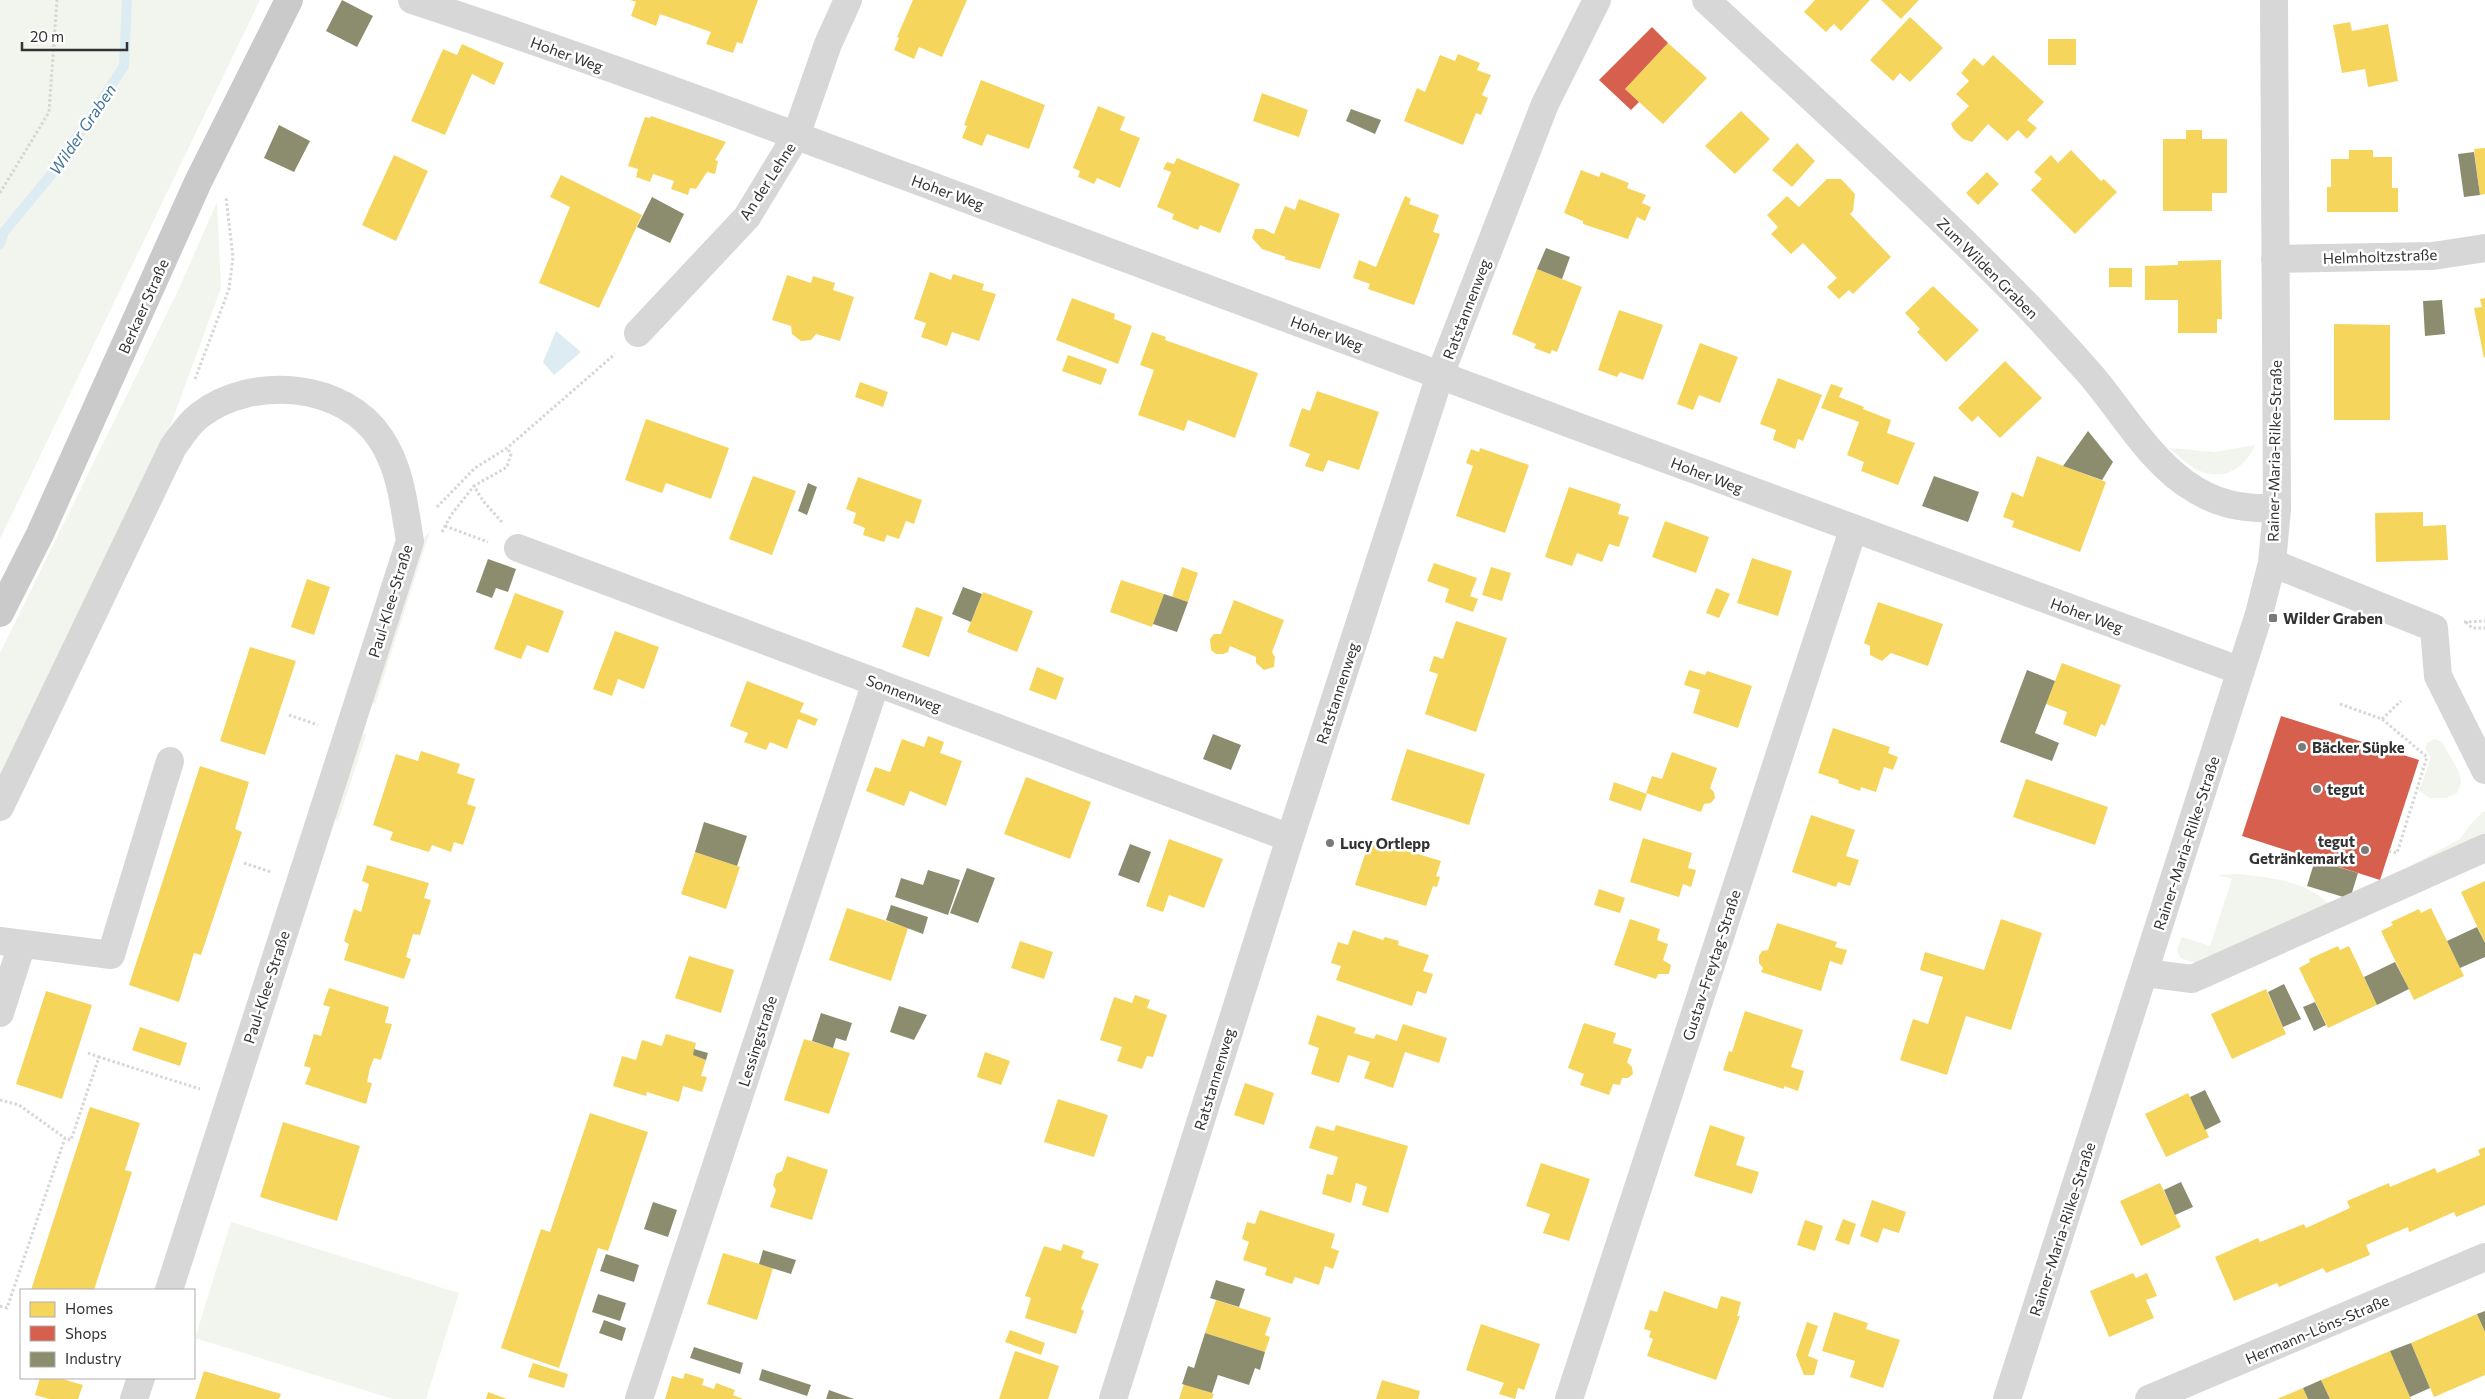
<svg xmlns="http://www.w3.org/2000/svg" width="2485" height="1399" viewBox="0 0 2485 1399" font-family="Commissioner,sans-serif">
<rect width="100%" height="100%" fill="#fff"/>
<!-- green -->
<path fill="#f1f5ed" d="M0,0h260l-260,539z
M217,202l4,86 -57,155 -164,339v-129l176,-358z
M2255,445c-11,26 -35,38 -61,23 -9,-6 -17,-13 -25,-20l46,4z
M430,531l-55,173 -10,-4 48,-150z
M355,731l11,4 -28,86 -10,-4z
M2435,739l7,3 17,30 2,11 -4,10 -11,5h-16l-11,-7 12,-33 -6,-10 3,-6z
M2483,812h2v28l-80,29 55,-30 10,-14z
M2237,874c31,3 74,7 95,34l-131,57 -21,-7 -3,-9 5,-12 28,9 22,-67 -14,-4z
M231,1222l228,71 -33,106h-33l-198,-61z"/>
<!-- water -->
<path fill="#ddebf3" d="M556,331l25,21 -27,23 -11,-13z"/>
<!-- homes -->
<path fill="#f6d55c" d="M630,0h128l-16,44 -5,-2 -4,11 -27,-9 5,-12 -51,-18 -4,12 -25,-10 5,-14z
M913,0h54l-25,57 -23,-10 -5,12 -20,-9 5,-12 -2,-1z
M1815,0h55l-29,31 -7,-7 -8,8 -22,-20z
M1881,0h38l-18,19z
M1910,17l33,31 -33,34 -10,-9 -7,8 -23,-21z
M2350,22l2,9 36,-7 10,57 -30,6 -3,-18 -23,4 -9,-48z
M2048,39h28v26h-28z
M1668,43l39,35 -44,46 -38,-35z
M462,44l42,19 -10,22 -22,-11 -27,61 -34,-14 32,-72 14,6z
M1458,54l22,9 -3,7 14,5 -9,20 6,3 -7,17 -5,-2 -13,32 -59,-24 13,-33 8,4 15,-37 15,6z
M1993,55l51,47 -17,18 10,8 -10,11 -9,-9 -11,11 -19,-17 -16,18 -9,-3 -9,-9 -3,-6 18,-18 -13,-12 13,-13 -8,-8 13,-15 9,8z
M981,80l64,25 -16,44 -42,-15 -5,12 -20,-8 5,-12 -3,-1z
M1262,93l46,17 -9,27 -46,-16z
M1098,106l27,11 -5,13 20,8 -20,50 -23,-10 -3,6 -16,-7 2,-6 -7,-3z
M1741,111l29,28 -35,35 -30,-28z
M651,116l75,26 -11,18 3,1 -3,13 -8,-2 -11,17 -6,-1 -2,7 -17,-6 3,-8 -21,-7 -3,8 -14,-5 2,-8 -10,-3 17,-49 5,1z
M2186,130h16v9h25v54h-15v18h-49v-72h23z
M1797,143l18,18 -23,26 -20,-17z
M2485,148v46l-5,1 -6,-46z
M2071,150l30,31 3,-2 13,13 -42,42 -44,-44 11,-11 -8,-7 17,-17 7,8z
M2349,150h24v7h19v31h6v24h-71v-25h4v-28h18z
M394,155l34,16 -32,70 -34,-16z
M1177,158l63,26 -20,49 -20,-8 -2,5 -26,-11 2,-5 -17,-7 14,-35 -8,-3 4,-7 7,2z
M1581,170l18,7 2,-5 28,11 -2,5 19,7 -4,8 9,4 -6,14 -8,-4 -9,22 -45,-15v-3l-19,-8z
M1987,172l12,12 -21,21 -12,-12z
M561,175l81,40 -43,93 -60,-25 31,-76 -20,-10z
M1827,179h14l14,15 -2,17 -3,3 41,43 -38,37 -4,-4 -10,9 -12,-12 10,-9 -34,-35 -12,11 -20,-20 7,-7 -11,-12 20,-19 12,11z
M1405,196l6,3 -2,5 30,11 -6,17 7,2 -26,71 -46,-16 2,-5 -17,-6 6,-18 17,7z
M1299,199l41,15 -20,55 -36,-10 2,-2 -24,-8 -10,-11 3,-9h8l11,5 11,-28 10,4z
M2221,260l1,59h-5v14h-39v-33h-33v-34l33,-1v-4z
M2109,268h23v19h-23z
M1537,269l45,18 -25,65 -5,-2 -2,4 -16,-6 2,-4 -24,-10z
M930,272l21,8 2,-6 31,10 -2,6 14,4 -17,47 -27,-9 -5,14 -26,-9 5,-14 -12,-4z
M787,275l24,8 2,-7 22,7 -2,7 21,7 -14,44 -24,-7 -5,6 -10,1 -9,-7 -1,-8 -19,-6z
M1933,286l46,44 -33,32 -29,-30 3,-3 -15,-16z
M1072,298l43,16 -1,5 18,7 -14,38 -62,-24z
M2485,298v59l-1,1 -10,-50 8,-1 -2,-8z
M1619,310l44,15 -20,55 -23,-8 -3,5 -19,-7z
M2334,324l56,1v95h-56z
M1152,332l14,5 -1,3 93,33 -23,65 -47,-18 -4,11 -46,-16 16,-45 -14,-5z
M1700,343l38,14 -18,46 -21,-8 -6,15 -16,-6z
M1068,355l39,14 -6,16 -39,-14z
M2005,361l37,37 -42,40 -22,-22 -6,6 -14,-14z
M1778,378l44,17 -19,46 -5,-2 -3,10 -22,-9 3,-10 -16,-6z
M860,382l28,10 -5,15 -28,-10z
M1831,384l12,4 -4,9 25,10 -1,2 28,11 -4,13 28,10 -17,42 -37,-14 3,-9 -17,-7 12,-33 -38,-14z
M1317,391l62,21 -20,58 -31,-10 -5,12 -18,-6 5,-12 -21,-8 13,-38 8,3z
M646,419l83,29 -18,51 -45,-16 -4,10 -37,-13z
M1480,448l49,17 -24,68 -49,-17 17,-50 -7,-3 5,-14 8,3z
M2037,456l69,26 -26,70 -68,-25 2,-6 -11,-4 9,-25 11,5z
M753,476l43,15 -24,64 -43,-16z
M858,477l64,23 -8,24 -8,-3 -7,18 -12,-4 -3,7 -21,-7 2,-7 -12,-5 3,-10 -10,-4z
M1569,487l52,17 -3,10 11,3 -10,30 -10,-3 -7,18 -25,-9 -5,13 -27,-9z
M2423,512v14l23,-1 2,35 -72,2 -1,-49z
M1665,521l44,16 -13,36 -44,-16z
M1752,558l40,13 -14,45 -41,-13z
M1434,563l43,15 -7,18 8,3 -5,13 -28,-10 4,-13 -22,-8z
M1182,567l16,6 -10,29 -16,-5z
M1491,567l20,6 -9,28 -20,-6z
M307,579l23,8 -16,48 -23,-8z
M1121,580l43,14 -12,33 -42,-15z
M1716,588l14,6 -11,24 -13,-5z
M983,592l50,19 -16,41 -50,-20z
M515,593l49,18 -16,42 -21,-8 -6,14 -27,-10z
M1234,600l50,20 -12,32 3,5 -1,10 -10,3 -8,-7v-6l-26,-11 -2,6 -5,2h-7l-5,-4 -1,-11 4,-5h7z
M1878,602l65,22 -15,42 -37,-13 -9,8 -12,-6v-9l-6,-3z
M916,607l27,10 -14,40 -27,-10z
M1456,621l51,17 -31,94 -51,-18 13,-40 -9,-3 5,-15 9,3z
M615,631l44,16 -15,42 -26,-10 -6,17 -19,-7z
M250,647l46,14 -31,94 -45,-14z
M2062,663l59,22 -16,41 -4,-2 -5,13 -33,-13 4,-12 -21,-8z
M1037,667l27,11 -8,22 -27,-10z
M1689,670l16,5 2,-4 45,15 -14,42 -45,-15 7,-23 -16,-5z
M747,681l57,22 -4,9 18,7 -3,7 -17,-7 -11,30 -17,-7 -4,8 -22,-8 4,-9 -18,-7z
M1833,728l57,19 -2,6 10,4 -5,13 -9,-3 -8,25 -15,-5 -1,4 -22,-8 1,-3 -21,-7z
M928,736l16,6 -4,11 22,8 -16,45 -36,-15 -6,15 -38,-15 9,-24 15,5 12,-33 22,8z
M1407,749l78,25 -16,51 -78,-25z
M421,751l39,13 -3,9 18,6 -8,25 9,3 -13,38 -9,-3 -3,10 -19,-7 -3,7 -39,-12 3,-8 -20,-7 23,-71 22,7z
M1672,752l45,16 -7,20 4,4 1,6 -4,5 -7,1 -3,8 -55,-19 6,-17 10,3z
M200,766l49,16 -14,47 7,3 -41,123 -7,-2 -15,49 -50,-17z
M1026,777l65,25 -21,57 -66,-25z
M2026,779l82,28 -13,38 -82,-28z
M1614,782l33,12 -6,17 -32,-11z
M1811,815l44,15 -9,26 13,4 -9,26 -12,-4 -2,5 -44,-15z
M1643,838l49,15 -4,15 8,2 -5,17 -8,-3 -4,13 -49,-15z
M1169,839l54,20 -19,49 -35,-13 -6,17 -17,-6z
M1370,839l22,6 -1,-4 16,5 1,5 33,10 -5,15 4,1 -3,10 -4,-1 -7,20 -71,-21z
M695,852l45,15 -14,42 -45,-15z
M367,865l62,18 -5,15 7,2 -11,35 -7,-1 -7,23 5,2 -7,20 -60,-19 5,-16 -5,-3 10,-32 7,3 8,-28 -7,-3z
M2485,881v62l-24,-51z
M1599,889l26,9 -5,15 -26,-8z
M847,908l61,20 -17,53 -62,-21z
M2431,908l33,68 -50,24 -33,-69 12,-6 -2,-3 28,-13 2,4z
M1630,919l30,10 -3,11 11,4 -5,16 8,5 -2,9h-11l-2,5 -42,-14z
M2001,919l41,14 -31,97 -45,-14 -19,59 -47,-15 13,-41 15,5 15,-47 -23,-7 5,-18 59,18z
M1777,923l60,19 -2,5 12,3 -5,15 -12,-4 -9,30 -60,-19 2,-4 -4,-5v-7l3,-5 6,-1z
M1353,930l30,10 2,-3 14,4 -1,4 31,10 -6,16 10,3 -7,20 -9,-3 -5,15 -76,-26 5,-14 -10,-3 7,-21 10,3z
M1020,941l33,11 -9,27 -33,-11z
M2338,946l2,4 9,-4 28,59 -49,23 -29,-60 11,-6 -1,-3z
M689,956l45,14 -13,43 -46,-15z
M329,988l60,19 -4,16 7,1 -11,36 -7,-2 -4,10 -3,14 5,1 -6,21 -61,-20 6,-16 -7,-2 10,-32 7,2 9,-29 -7,-2z
M2266,989l20,45 -54,25 -21,-45z
M46,991l46,14 -30,94 -46,-15z
M1135,995l15,5 -3,8 20,7 -14,42 -6,-1 -5,13 -25,-8 5,-14 -22,-7 14,-43 18,6z
M1745,1011l58,19 -12,37 13,4 -6,20 -14,-5v3l-61,-19 6,-19 3,1z
M1317,1015l39,13 -2,5 20,6 2,-5 21,7 6,-17 44,14 -8,25 -34,-11 -12,36 -29,-10 6,-16 -22,-7 -9,28 -28,-9 8,-26 -11,-4z
M1584,1023l32,10 -3,10 19,6 -5,13 5,5 1,7 -5,4h-6l-2,7 -7,-1 -4,11 -29,-10 4,-11 -16,-6z
M140,1027l47,16 -7,23 -48,-16z
M666,1034l30,9 -3,12 13,5 -5,16 6,1 -5,15 -19,-6 -4,16 -32,-10 -1,4 -33,-10 9,-30 14,4 6,-20 20,6z
M804,1039l46,14 -21,61 -45,-14z
M985,1052l25,9 -9,24 -24,-8z
M1245,1083l29,10 -10,32 -30,-10z
M2188,1093l21,44 -43,20 -21,-43z
M1058,1099l50,16 -14,42 -50,-15z
M90,1107l50,16 -15,47 7,2 -38,118h-63z
M590,1113l58,19 -40,119 -10,-3 -39,120 -58,-20 40,-119 9,3z
M283,1122l77,24 -23,75 -77,-24z
M1336,1125l72,21 -20,67 -26,-8 5,-18 -11,-4 -5,20 -29,-9 5,-20 6,1 5,-18 -29,-9 7,-22 18,5z
M1710,1125l35,12 -9,28 23,7 -7,22 -58,-18z
M2485,1147v58l-29,12 -2,-5 -45,20 -1,-5 -42,18 4,10 -44,18 -3,-5 -44,19 -2,-4 -43,18 -19,-44 43,-19 2,4 44,-18 2,4 44,-20 -3,-7 42,-18 1,4 45,-19 2,5 43,-18 -2,-5z
M787,1156l41,14 -16,50 -42,-13 6,-17 -3,-5 3,-11 6,-3z
M1541,1163l49,16 -21,62 -26,-8 7,-19 -24,-8z
M2160,1183l21,44 -40,19 -21,-45z
M1872,1200l34,12 -7,21 -16,-5 -5,15 -18,-7z
M1260,1210l75,24 -4,14 8,3 -6,18 -8,-3 -6,19 -24,-8 -3,7 -27,-9 2,-7 -24,-8 6,-18 -7,-3 5,-17 8,2z
M1843,1219l13,5 -7,21 -14,-5z
M1805,1220l18,6 -8,25 -18,-6z
M1063,1244l21,7 -3,7 18,6 -18,45 3,2 -8,23 -51,-16 6,-20 -6,-2 19,-50 17,5z
M723,1253l50,15 -16,52 -50,-16z
M2133,1273l3,5 11,-5 10,23 -11,4 8,18 -45,19 -19,-46z
M1664,1291l53,18 4,-13 20,6 -4,14h3l-24,64 -69,-24 6,-17 -4,-2 2,-6 -7,-2 6,-19 7,2z
M1216,1300l55,18 -6,17 5,2 -5,15 -60,-19z
M1834,1312l34,11 -2,6 34,11 -17,48 -33,-11 5,-16 -33,-10z
M2477,1314l8,18v43l-51,22 -23,-54z
M1807,1322l11,4 -10,30 10,4 -4,15h-10l-8,-20z
M1481,1324l59,20 -16,46 -6,-2 -3,11 -16,-5 5,-11 -38,-13z
M1010,1330l35,13 -4,12 -36,-13z
M1015,1351l44,15 -11,33h-49z
M2390,1351l21,48h-81l-9,-19z
M533,1363l35,11 -4,14 -36,-11z
M204,1371l77,23 -2,5h-84z
M685,1373l19,6 -2,6 12,4 2,-6 19,7 -2,5 10,4h-78l7,-23 11,3z
M40,1378h19l24,7 -5,14h-29l-14,-4z
M1382,1380l38,11 -2,8h-42z
M1184,1384l30,10 -2,5h-33z
M2303,1388l5,11h-31z
M488,1392l19,7h-21z"/>
<!-- shops -->
<path fill="#d6604d" d="M1652,27l16,16 -43,46 14,13 -8,8 -32,-30z
M2281,716l138,44 -39,120 -138,-44z"/>
<!-- industry -->
<path fill="#8c8c6e" d="M342,0l31,16 -16,31 -31,-16z
M1351,109l30,11 -6,14 -29,-13z
M279,125l31,16 -16,31 -30,-14z
M2474,152l6,43 -16,2 -6,-43z
M652,197l32,17 -14,29 -33,-16z
M1546,248l24,9 -8,22 -25,-10z
M2442,300l3,34 -20,2 -2,-35z
M2088,431l25,31 -11,18 -39,-14z
M1934,476l45,16 -11,30 -46,-16z
M808,483l9,4 -10,28 -9,-4z
M488,559l28,10 -8,23 -12,-4 -4,10 -16,-6z
M963,587l19,7 -11,28 -19,-8z
M1164,594l24,8 -11,30 -24,-8z
M2027,670l28,11 -20,52 24,10 -7,18 -52,-19z
M1213,734l28,11 -10,25 -28,-11z
M704,822l43,14 -10,30 -42,-14z
M1130,844l21,8 -12,31 -21,-8z
M2315,860l43,13 -8,26 -43,-13z
M967,868l28,10 -17,45 -28,-10z
M928,870l32,10 -12,35 -53,-18 6,-19 22,7z
M891,905l37,12 -5,17 -37,-14z
M2477,927l8,16v14l-25,11 -13,-27z
M2395,962l14,27 -32,16 -13,-28z
M2284,984l17,35 -18,8 -15,-35z
M2315,1002l11,23 -12,6 -11,-24z
M899,1006l28,9 -13,25 -24,-8z
M821,1013l31,10 -6,18 -10,-3 -3,10 -21,-7z
M694,1049l14,4 -2,7 -13,-5z
M2205,1090l16,32 -16,8 -15,-33z
M2181,1182l12,25 -18,8 -11,-25z
M653,1202l24,8 -9,27 -24,-8z
M763,1250l33,10 -5,14 -32,-10z
M606,1254l33,11 -5,17 -34,-11z
M1216,1280l29,9 -6,18 -29,-9z
M598,1294l28,9 -6,18 -28,-9z
M2485,1311v21l-8,-18z
M604,1320l22,8 -4,13 -23,-8z
M1205,1333l60,19 -5,18 -5,-2 -6,17 -31,-10 -6,18 -30,-9 6,-18 6,2z
M2411,1343l19,45 -20,9 -20,-46z
M694,1347l49,16 -3,11 -50,-16z
M762,1369l49,16 -4,11 -48,-16z
M2321,1380l9,19h-22l-5,-11z
M829,1390l25,9h-28z"/>
<g fill="none" stroke-linecap="round" stroke-linejoin="round">
<!-- stream -->
<path stroke="#ddebf3" stroke-width="10" d="M0,244l4,-12 51,-62 69,-104 3,-66"/>
<!-- path -->
<path stroke="#d6d6d6" stroke-width="3" stroke-dasharray="2.5 2.5" stroke-linecap="butt" d="M0,193l49,-81 8,-112
M195,379l34,-90 4,-32 -7,-59
M437,507l38,-39 32,-20 108,-94
M502,522l-19,-21 -9,-15 33,-19 4,-13 -4,-6
M445,526l43,16
M442,532l9,-17 23,-29
M2464,622l21,-1
M2466,622l6,6h13
M2340,704l42,15 45,38 -30,96 -8,-2
M289,715l29,10
M2382,719l19,-18
M244,863l27,9
M88,1053l11,4
M0,1100l19,5 46,33
M0,1306l7,2 58,-170 6,2 28,-83 101,32"/>
<!-- minor -->
<path stroke="#d7d7d7" stroke-width="28" d="M412,0c214,70 424,151 635,229 398,147 795,298 1194,442
M1706,0c104,97 210,192 310,294 25,25 50,53 74,80 31,36 56,81 95,109 31,22 54,25 92,26
M2275,259l158,-3 52,-8
M638,333l109,-116 49,-81 32,-92 20,-44
M518,548l772,290
M2272,563l162,65 4,48 47,94
M0,807l173,-360c9,-12 16,-24 27,-32 52,-40 144,-33 181,24 20,30 23,67 29,102l-241,749
M0,941l111,14 59,-194
M2145,973l47,6 293,-131
M0,1013l22,-69
M134,1399l7,-21
M639,1399l237,-717
M1113,1399l177,-561 150,-463 105,-271 52,-104
M1569,1399l284,-869
M2007,1399l252,-785 13,-51 5,-54 -3,-509
M2149,1399l336,-142"/>
<!-- major -->
<path stroke="#cacaca" stroke-width="28" d="M0,613l40,-79 158,-352 91,-182"/>
</g>
<!-- markers -->
<g fill="#7a7a7a" stroke="#fff" stroke-width="2">
<rect x="2268" y="613" width="10" height="10" rx="2.5"/>
<circle cx="2302" cy="747" r="5"/>
<circle cx="2317" cy="789" r="5"/>
<circle cx="1330" cy="843" r="5"/>
<circle cx="2365" cy="850" r="5"/>
</g>
<g text-anchor="middle" dominant-baseline="central" stroke-width="5" stroke-linejoin="round" paint-order="stroke">
<!-- street labels -->
<g font-size="15" fill="#333" stroke="#fff">
<text transform="translate(567 54) rotate(20)">Hoher Weg</text>
<text transform="translate(767 181) rotate(-57)">An der Lehne</text>
<text transform="translate(948 192) rotate(20)">Hoher Weg</text>
<text transform="translate(2380 256) rotate(-2)">Helmholtzstraße</text>
<text transform="translate(1988 268) rotate(45)">Zum Wilden Graben</text>
<text transform="translate(143 306) rotate(-66)">Berkaer Straße</text>
<text transform="translate(1466 309) rotate(-69)">Ratstannenweg</text>
<text transform="translate(1327 333) rotate(20)">Hoher Weg</text>
<text transform="translate(2274 451) rotate(-89)">Rainer-Maria-Rilke-Straße</text>
<text transform="translate(1707 475) rotate(21)">Hoher Weg</text>
<text transform="translate(390 601) rotate(-73)">Paul-Klee-Straße</text>
<text transform="translate(2087 615) rotate(20)">Hoher Weg</text>
<text transform="translate(904 693) rotate(21)">Sonnenweg</text>
<text transform="translate(1337 693) rotate(-72)">Ratstannenweg</text>
<text transform="translate(2186 843) rotate(-72)">Rainer-Maria-Rilke-Straße</text>
<text transform="translate(1711 965) rotate(-72)">Gustav-Freytag-Straße</text>
<text transform="translate(266 987) rotate(-72)">Paul-Klee-Straße</text>
<text transform="translate(757 1041) rotate(-72)">Lessingstraße</text>
<text transform="translate(1214 1079) rotate(-73)">Ratstannenweg</text>
<text transform="translate(2062 1229) rotate(-72)">Rainer-Maria-Rilke-Straße</text>
<text transform="translate(2317 1329) rotate(-23)">Hermann-Löns-Straße</text>
</g>
<!-- poi labels -->
<g font-size="15" font-weight="bold" fill="#333" stroke="#fff" text-anchor="start">
<text x="2283" y="618">Wilder Graben</text>
<text x="2312" y="747">Bäcker Süpke</text>
<text x="2327" y="789">tegut</text>
<text x="2355" y="841" text-anchor="end">tegut<tspan x="2355" dy="17">Getränkemarkt</tspan></text>
<text x="1340" y="843">Lucy Ortlepp</text>
</g>
<!-- water labels -->
<g font-size="16" font-style="italic" fill="#3f7597" stroke="#fff">
<text transform="translate(82 129) rotate(-56)">Wilder Graben</text>
</g>
</g>
<!-- legend -->
<rect x="20" y="1289" width="175" height="90" fill="#ffffff" stroke="#adadad"/>
<rect x="30" y="1302" width="25" height="15" fill="#f6d55c" stroke="#adadad"/>
<text x="65" y="1314" font-size="15" fill="#333333">Homes</text>
<rect x="30" y="1326" width="25" height="15" fill="#d6604d" stroke="#adadad"/>
<text x="65" y="1339" font-size="15" fill="#333333">Shops</text>
<rect x="30" y="1352" width="25" height="15" fill="#8c8c6e" stroke="#adadad"/>
<text x="65" y="1364" font-size="15" fill="#333333">Industry</text>
<!-- scale -->
<path d="M22 42v8h105v-8" fill="none" stroke="#333333" stroke-width="2.5"/>
<text x="30" y="42" font-size="15" fill="#333333" stroke="#ffffff" stroke-width="4" paint-order="stroke">20 m</text>
</svg>
